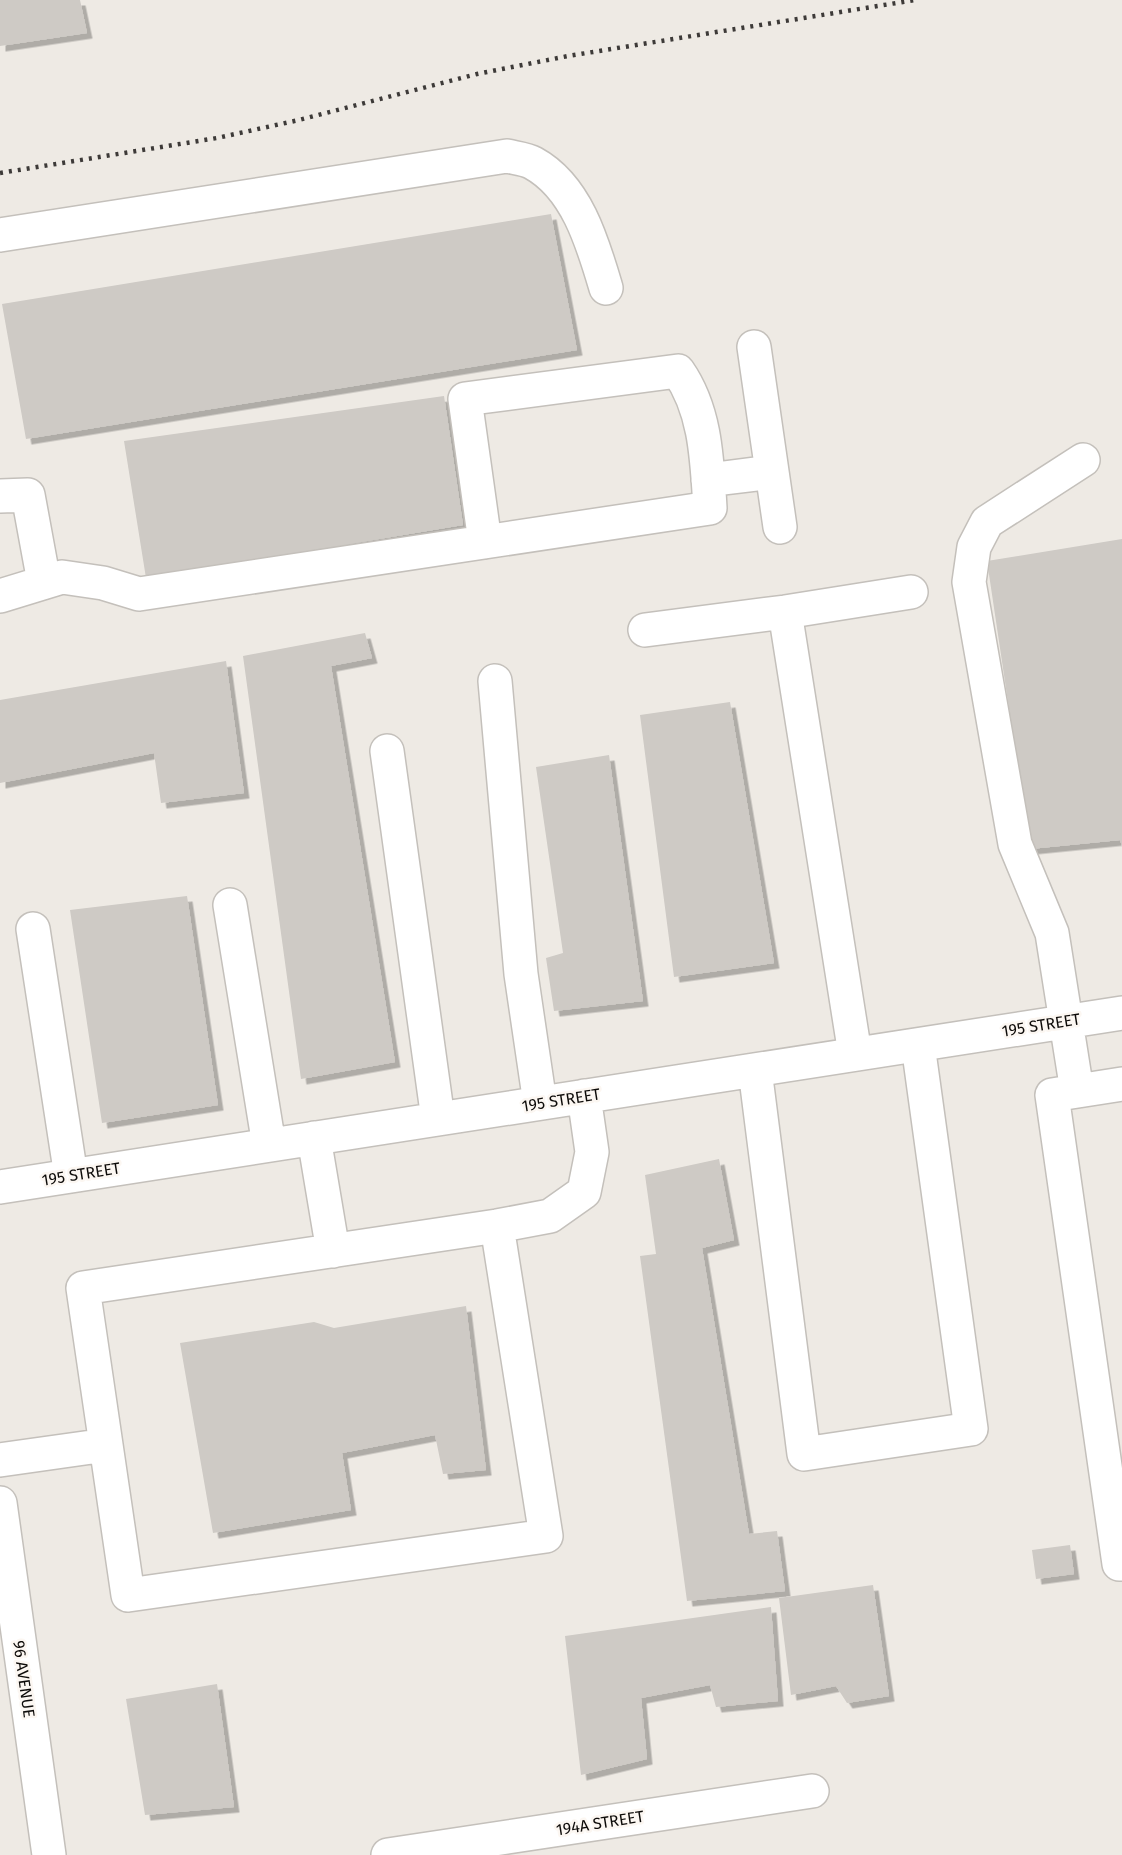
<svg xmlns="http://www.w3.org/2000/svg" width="1122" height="1855" viewBox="0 0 1122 1855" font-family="'Fira Sans',sans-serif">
<defs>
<filter id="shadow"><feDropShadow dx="5.5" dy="5.5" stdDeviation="0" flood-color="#0004"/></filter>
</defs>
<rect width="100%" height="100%" fill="#eeeae4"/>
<!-- building -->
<path fill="#cecac5" filter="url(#shadow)" d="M0,0h80l7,33 -87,13z
M551,214l26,136 -551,89 -24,-135z
M444,396l19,129 -317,53 -22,-137z
M1122,539v307l-2,-6 -90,9 -43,-288z
M365,633l7,25 -41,8 64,396 -94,17 -58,-423z
M226,661l18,132 -83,10 -7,-50 -154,30v-83z
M730,702l44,261 -100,14 -34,-262z
M609,755l34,246 -89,10 -8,-53 17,-5 -27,-186z
M187,896l31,209 -116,18 -32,-213z
M719,1159l15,81 -32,8 47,286 28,-3 8,60 -98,10 -47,-345 16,-2 -11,-79z
M466,1306l20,164 -43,4 -8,-39 -93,18 9,57 -138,23 -33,-190 134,-21 20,6z
M1070,1545l4,29 -38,5 -4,-29z
M873,1585l16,111 -42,7 -11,-17 -45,9 -12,-97z
M771,1607l7,94 -62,6 -6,-22 -69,13 6,61 -66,16 -16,-139z
M217,1684l17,123 -89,8 -19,-116z"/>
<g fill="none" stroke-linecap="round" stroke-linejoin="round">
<!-- minor casing -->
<g stroke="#c4c0bb" stroke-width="36">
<path id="minor" d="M0,235l507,-79c8,2 19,3 26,7 44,24 60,81 73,125
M754,347l26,180
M708,480l64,-8
M0,496l28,-1 16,87
M0,596l62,-19 41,6 36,11 571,-86c-3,-48 -4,-97 -32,-137l-213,28 20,143
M785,612l70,442
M645,630l140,-18 126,-20
M495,681l26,293 19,129
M387,751l51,368
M230,905l39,240
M33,929l38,247
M755,1070l49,384 167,-25 -53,-384
M1122,1084l-70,11 67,469h3
M1077,1091l-25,-158 -37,-89 -46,-262 5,-35 13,-25 96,-62
M314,1138l19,113
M0,1187l1122,-174
M497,1226l49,310 -418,59 -45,-307 414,-62 53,-10 34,-24 8,-40 -8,-56
M0,1460l106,-15
M388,1855l424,-64"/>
</g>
<!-- major casing -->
<g stroke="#c4c0bb" stroke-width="36">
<path id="major" d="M0,1503l49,352"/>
</g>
<!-- minor -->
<use href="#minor" stroke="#fff" stroke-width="33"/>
<!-- major -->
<use href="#major" stroke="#fff" stroke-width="33"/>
<!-- rail -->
<path stroke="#3d3a38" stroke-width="4.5" stroke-dasharray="3 6" stroke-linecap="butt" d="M0,173l217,-35 82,-18 178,-46 91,-18 347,-56"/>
</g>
<g text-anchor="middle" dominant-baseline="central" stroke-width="5" stroke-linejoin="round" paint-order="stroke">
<!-- street labels -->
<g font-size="16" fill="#0d0b09" stroke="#fcf7f2">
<text transform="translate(1041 1025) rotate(-9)">195 STREET</text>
<text transform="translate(561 1100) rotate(-9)">195 STREET</text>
<text transform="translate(81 1174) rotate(-9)">195 STREET</text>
<text transform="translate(24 1679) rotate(82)">96 AVENUE</text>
<text transform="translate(600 1823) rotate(-9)">194A STREET</text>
</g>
</g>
</svg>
